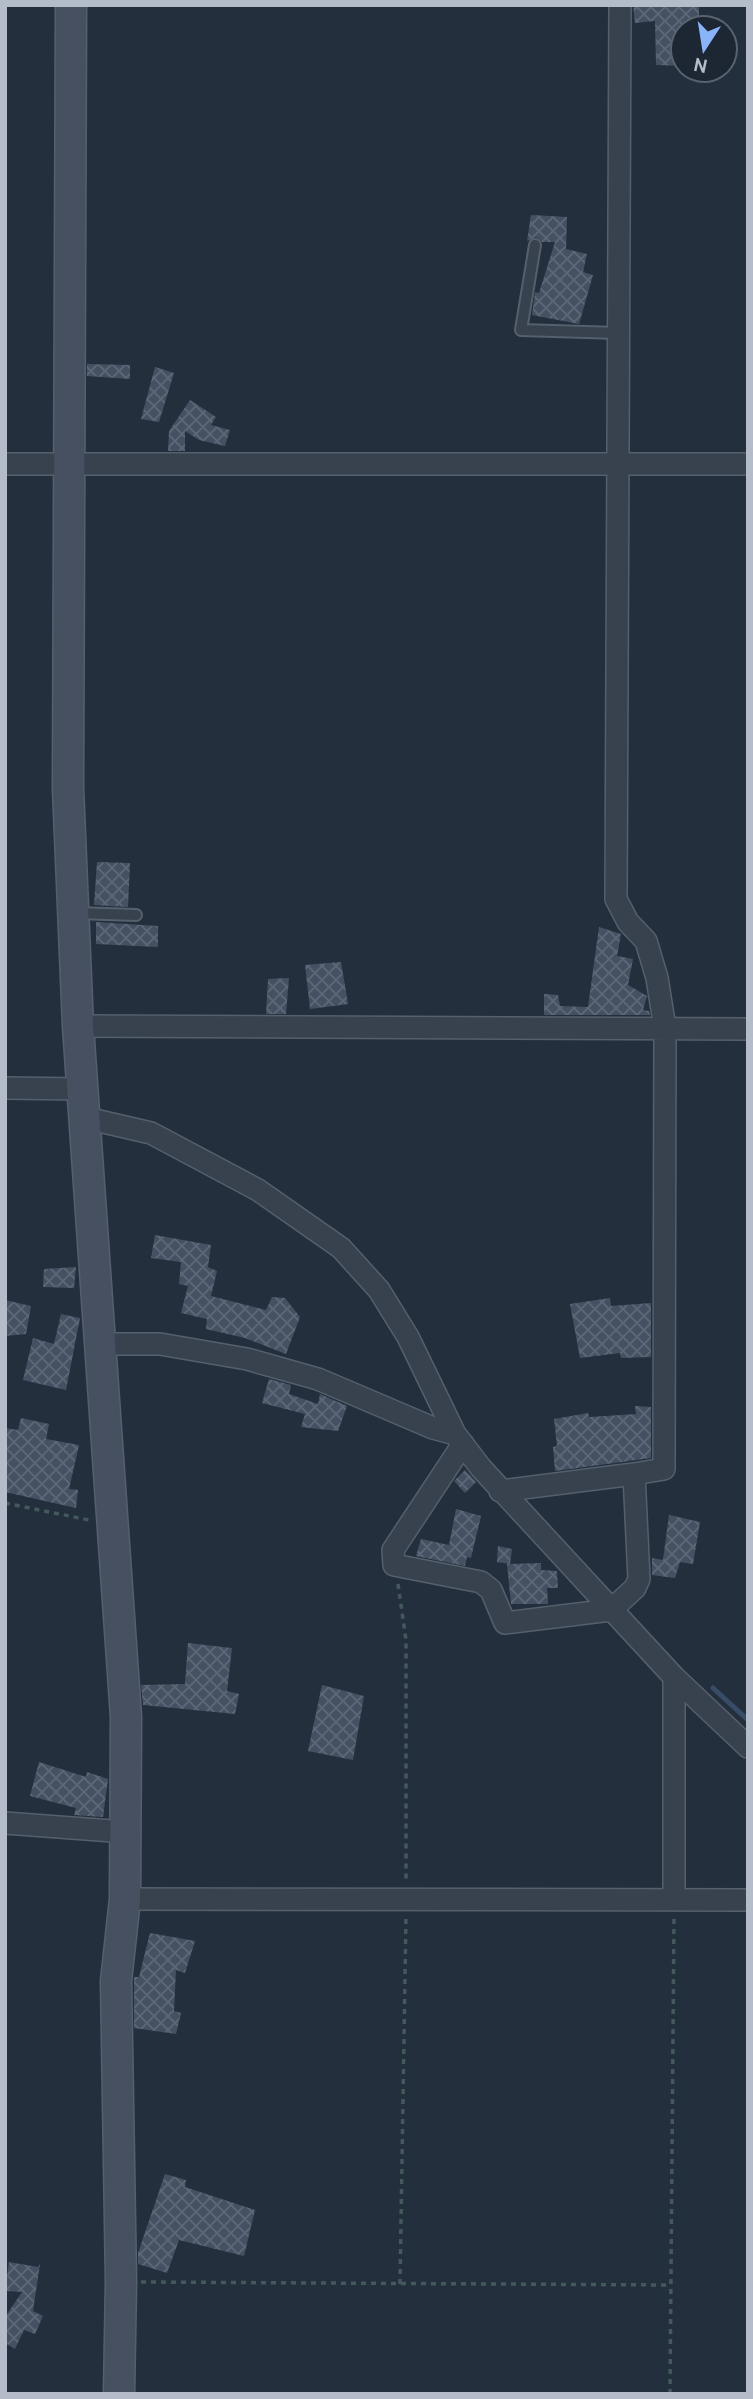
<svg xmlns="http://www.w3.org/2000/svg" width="753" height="2399" viewBox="0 0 753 2399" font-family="Cabin,sans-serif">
<defs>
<pattern id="building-cross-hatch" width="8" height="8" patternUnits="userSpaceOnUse" patternTransform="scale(1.75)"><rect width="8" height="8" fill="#455162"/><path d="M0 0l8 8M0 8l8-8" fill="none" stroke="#5d6877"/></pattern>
</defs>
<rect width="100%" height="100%" fill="#242f3e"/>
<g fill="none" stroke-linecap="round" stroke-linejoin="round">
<!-- stream -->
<path stroke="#394c67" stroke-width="5" d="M713,1688l35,32"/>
</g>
<!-- building -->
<path fill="url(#building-cross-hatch)" d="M633,5h66v23h-16v38l-27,-1 -1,-44 -20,2z
M531,215l36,2 -1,32 21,5 -4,18 10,3 -14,49 -47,-9 3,-23 4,1 16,-51h-13l-6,-5 -9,4z
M87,364l43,1v14l-43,-3z
M155,367l19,6 -15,49 -18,-3z
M190,400l26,17 -5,8 19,5 -5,16 -26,-6 -14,-9v20h-17l1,-20z
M97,862l33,1 -2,44 -34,-2z
M96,922l62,4v21l-62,-3z
M599,927l22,7 -4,22 16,3 -5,26 19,11 -4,14 6,1 1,4h-106v-21l14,1 2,11 28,1z
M341,962l7,42 -38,5 -5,-44z
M289,978l-3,36h-20l2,-35z
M155,1235l56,10 -3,22 9,4 -6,25 55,14 6,-13 13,1 15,19 -14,37 -41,-16 -39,-9 1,-10 -26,-6 7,-27 -9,-2 2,-22 -30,-4z
M76,1267l-2,21 -31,-1 1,-18z
M610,1298l1,8 40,-3v54l-30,1 -1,-5 -40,5 -10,-54z
M5,1300l26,6 -5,28 -21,2z
M61,1314l19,4 -14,72 -43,-10 10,-42 21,6z
M269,1379l22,6 -2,9 29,10 2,-10 27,12 -9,25 -37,-4 4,-13 -43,-11z
M635,1406l16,1v51l-96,13 -2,-24 4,-1 -3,-27 34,-6 1,4 47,-3z
M21,1418l28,6 -3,15 33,6 -10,44 9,1 -2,18 -71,-16v-64l13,2z
M465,1470l11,12 -11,11 -11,-12z
M456,1509l25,7 -10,42 -4,-1 -2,9 -49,-10 5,-17 28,6z
M669,1515l31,7 -7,42 -13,-2 -5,16 -23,-3v-17l11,2z
M498,1546l14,3 -2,15 -13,-2z
M541,1563v7l16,1 1,17h-11l1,16h-37l-4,-40z
M188,1643l44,5 -5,43 12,3 -4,20 -92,-9 -2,-20 44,-1z
M322,1685l42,11 -11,64 -45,-9z
M39,1762l47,15 1,-5 21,7 -5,38 -29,-2 2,-7 -46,-12z
M150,1933l45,8 -10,32 -9,-3 -2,41 7,2 -5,21 -42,-6v-51h5z
M165,2174l21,6 -1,7 70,23 -11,46 -65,-16 -12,33 -29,-9v-11z
M9,2262l29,5 2,-3 -7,47 10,5 -8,18 -11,-4 -9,19 -10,-6v-26l17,-25 -17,-1z"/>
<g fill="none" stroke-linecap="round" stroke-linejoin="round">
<!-- lane casing -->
<g stroke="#565f6c" stroke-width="14">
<path id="lane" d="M535,245l-14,85 97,3
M76,913l60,2"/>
</g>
<!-- street casing -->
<g stroke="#565f6c" stroke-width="24">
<path id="street" d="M5,464h743
M78,1026l670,3
M5,1088l78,1
M86,1118l65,15 107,57 83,58 38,42 29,47 47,97 26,34 193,209 74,70
M101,1344h59l87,15 71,20 115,49 22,6
M463,1444l-70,106 1,15 87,17 10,8 14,33 106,-13 24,-22 4,-9 -5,-105 30,-5 1,-441 -8,-50 -11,-37 -18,-19 -12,-23 4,-894
M500,1491l134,-17
M5,1823l121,9
M125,1899l623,1
M674,1900v-223"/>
</g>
<!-- secondary casing -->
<g stroke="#565f6c" stroke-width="33">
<path id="secondary" d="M71,5l-3,783 10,238 48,691 -1,182 -9,82 5,301 -2,112"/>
</g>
<!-- path -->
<path stroke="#44595c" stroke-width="3.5" stroke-dasharray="5 5" stroke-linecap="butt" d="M5,1503l84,17
M398,1584l8,56v243
M141,2282l530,3
M400,2284l6,-368
M670,2394l4,-478"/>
<!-- lane -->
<use href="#lane" stroke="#38414e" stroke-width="10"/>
<!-- street -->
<use href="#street" stroke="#38414e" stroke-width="21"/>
<!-- secondary -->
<use href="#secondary" stroke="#465061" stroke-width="30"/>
</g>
<!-- border -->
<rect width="753" height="2399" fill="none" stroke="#b4bcc9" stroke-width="14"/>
<!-- north arrow -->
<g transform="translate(704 49) rotate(192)"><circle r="33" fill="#1d2633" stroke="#59626f" stroke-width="2"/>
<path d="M0-5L12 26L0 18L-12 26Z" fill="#8ab4f8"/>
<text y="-10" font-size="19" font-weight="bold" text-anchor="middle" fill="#b4bcc9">N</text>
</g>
</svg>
